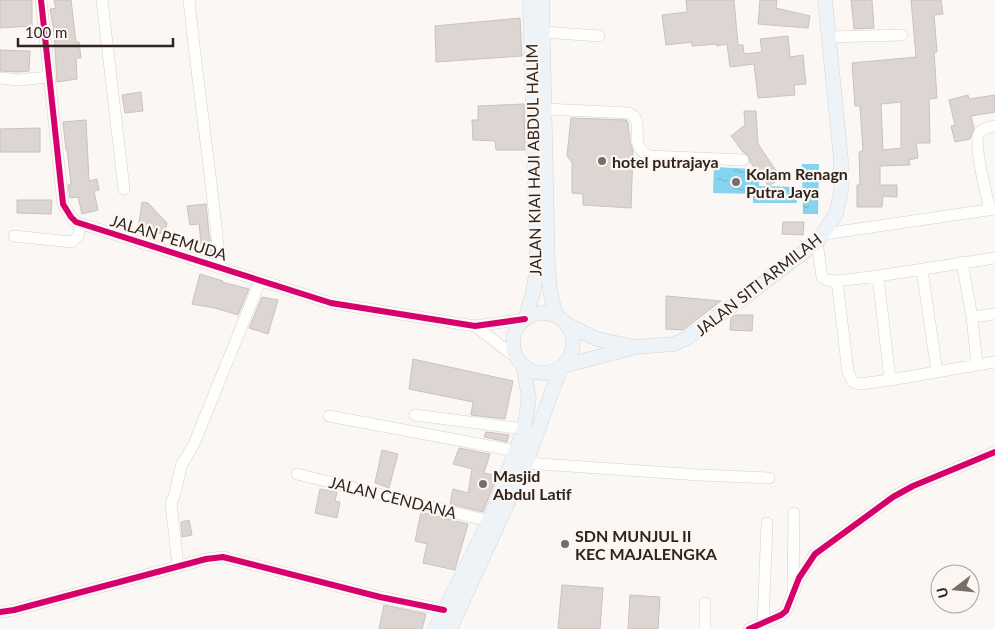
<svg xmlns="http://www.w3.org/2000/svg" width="995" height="629" viewBox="0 0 995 629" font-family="Lato,sans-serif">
<defs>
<pattern id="water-ripples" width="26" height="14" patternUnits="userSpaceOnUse" patternTransform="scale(1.25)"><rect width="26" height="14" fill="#84d4ef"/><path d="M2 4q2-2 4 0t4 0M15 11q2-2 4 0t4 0" fill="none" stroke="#72b6cc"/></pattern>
</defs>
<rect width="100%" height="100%" fill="#faf7f4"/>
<!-- water -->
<path fill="url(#water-ripples)" d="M802,164h17l-1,50h-15z
M714,167l39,2 6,8v9l37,1 1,16h-44v-9l-40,-1z"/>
<!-- building -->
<path fill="#ddd5d1" stroke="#cac2be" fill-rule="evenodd" d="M0,0h32v26l-32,2z
M54,0h17l5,42h3l2,16h-5l1,21 -20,3 -3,-50 -4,-23 6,-1z
M686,0h48l4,45h5l1,9 18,-2 -2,-13 28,-3 2,21 13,-2 3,29 -12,1 1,10 -37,3 -4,-34 -24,3 -3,-23 -10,2v-2l-25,2v-4l-26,3 -4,-30 25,-3z
M760,0h17l-1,8 34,8 -2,12 -50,-4z
M851,0h21l2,28 -20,1z
M911,0h30l2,14 -9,1 3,37h-3l3,46 -8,1 1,44h-14l2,15 -9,2 1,5 -30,1v19h17v12l-14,-1 -1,11h-25v-22h3l-1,-33 4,-1 -3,-45h-5l-3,-43 64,-6zM901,102v46l-18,2 -2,-46z
M520,18l2,38 -86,6 -1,-36z
M0,50l30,1 -1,20 -12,1 -17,-1z
M141,92l2,19 -18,2 -3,-18z
M968,95l1,4 26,-4v17l-24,4 3,12 -4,11 -15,3 -4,-16 4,-1 -6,-25z
M524,104l1,46h-29l-1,-9 -22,-1 -1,-20h6v-14z
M744,111h12l2,33 23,34 -12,8 -19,-24 -1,-6 -6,-4 -12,-16 14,-11z
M571,118l55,2 2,2 2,20 3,9 -2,57 -48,-3v-11l-11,-1v-31l-5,-6z
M86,120l3,61 8,-2 2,11 -5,1 4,19 -16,4 -4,-17 -8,1 -2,-13 3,-1 -4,-34h-1l-3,-28z
M40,128v24h-40v-23z
M17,200h35l-1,14 -34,-1z
M142,202l6,1 19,20 -3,11 -26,-4z
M206,204l3,30 3,23 -10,-3 -3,-30 -9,1 -3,-19z
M783,222h21l-1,13 -21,-1z
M200,274l23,7 -1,1 27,7 -11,26 -23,-7 -23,-4z
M666,296l55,5 -38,29 -17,-1z
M262,297l16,3 -10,34 -19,-6z
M735,315h18l-1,16 -22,-1 1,-12z
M413,359l100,22 -8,38 -34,-4 2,-13 -64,-13z
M486,432l23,3 -2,7 -23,-5z
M459,448l31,6 -6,19 13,3 -14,36 -33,-8 3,-15 15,4 4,-24 -19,-5z
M382,450l16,4 -9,34 -14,-5z
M320,489l17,3 -2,9 5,1 -3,16 -22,-5z
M421,512l47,12 -13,46 -32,-7 4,-19 -12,-3z
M189,520l3,15 -10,2 -1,-15z
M562,585l41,3 -3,41h-42z
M630,595l30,2 -2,32h-30z
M384,605l42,9 -4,15h-43z"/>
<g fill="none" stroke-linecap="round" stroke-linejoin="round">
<!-- minor casing -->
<g stroke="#d8d0cc" stroke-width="12">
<path id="minor" d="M41,0l22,204 8,13 5,5 255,81 144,23 50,-7
M102,0l22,189
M189,0c9,89 23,178 31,267
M543,32l56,4
M830,37l72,-2
M0,78l17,2 32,-3
M545,109l84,4c19,9 -4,33 21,43l93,4
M990,210c-3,-13 -18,-70 -10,-78 4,-4 11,-5 15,-6
M824,234l171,-25
M14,236l58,6 6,-6 3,-12
M817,242l5,35 5,3 10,1 11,91 5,10 7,2 30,-4 105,-18
M962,262l10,55
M922,270l15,102
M878,276c39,-6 78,-12 117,-18
M837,281l41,-5 12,104
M475,326l43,33
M977,365l-5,-48 23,-3
M415,415l109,14
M329,416l187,35
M526,463l174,12 69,3
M297,474l192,47
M178,566l-7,-63 4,-9 6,-28 13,-22 66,-163
M793,588l1,-75
M0,612l14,-2 192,-51 17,-2 157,40 64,13
M763,624l4,-101
M705,629v-26
M749,629l32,-14 5,-4 13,-33 16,-24 78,-57 20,-11 82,-34"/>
</g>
<!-- major casing -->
<g stroke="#d8d4d2" stroke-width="15">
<path id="major" d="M542,0l6,268 2,23 6,25
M513 343a30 30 0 1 1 60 0a30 30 0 1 1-60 0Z
M525,319l8,-26 4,-26 -7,-267
M566,324l31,15 34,7
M563,366l73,-19 38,-3 13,-6 58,-41 72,-55 19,-28 5,-23v-31l-16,-160
M435,629l54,-108 35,-92 5,-31 -6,-33
M450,629l76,-166 35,-96"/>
</g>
<!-- minor -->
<use href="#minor" stroke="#fefefd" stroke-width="11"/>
<!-- major -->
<use href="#major" stroke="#edf3f6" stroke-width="14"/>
<!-- cycleway casing -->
<g stroke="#fcf6f2" stroke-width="9">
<path id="cycleway" d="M41,0l22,204 8,13 5,5 255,81 144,23 50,-7
M0,612l14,-2 192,-51 17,-2 157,40 64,13
M749,629l32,-14 5,-4 13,-33 16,-24 78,-57 20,-11 82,-34"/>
</g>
<!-- cycleway -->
<use href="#cycleway" stroke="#d6006c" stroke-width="6"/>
</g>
<!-- markers -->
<g fill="#776e68" stroke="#fcf6f2" stroke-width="2">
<circle cx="602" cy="161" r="5"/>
<circle cx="736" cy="182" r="5"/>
<circle cx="483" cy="484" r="5"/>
<circle cx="565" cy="544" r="5"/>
</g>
<g text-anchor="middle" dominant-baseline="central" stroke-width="4.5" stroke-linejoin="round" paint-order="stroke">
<!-- street labels -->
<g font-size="16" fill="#30241d" stroke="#fcf6f2">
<text transform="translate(533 160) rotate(-91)">JALAN KIAI HAJI ABDUL HALIM</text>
<text transform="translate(169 237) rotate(17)">JALAN PEMUDA</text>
<text transform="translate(758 284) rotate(-38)">JALAN SITI ARMILAH</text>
<text transform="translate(393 497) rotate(14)">JALAN CENDANA</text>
</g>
<!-- poi labels -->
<g font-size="16" font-weight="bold" fill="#30241d" stroke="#fcf6f2" text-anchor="start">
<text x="612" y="161">hotel putrajaya</text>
<text x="746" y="173">Kolam Renagn<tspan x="746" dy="18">Putra Jaya</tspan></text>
<text x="493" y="475">Masjid<tspan x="493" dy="18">Abdul Latif</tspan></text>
<text x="575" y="535">SDN MUNJUL II<tspan x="575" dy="18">KEC MAJALENGKA</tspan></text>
</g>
</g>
<!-- north arrow -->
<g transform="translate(955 589) rotate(254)"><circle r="24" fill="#fcf6f2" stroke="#aaa29d"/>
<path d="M0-4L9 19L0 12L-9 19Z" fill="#776e68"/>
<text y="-8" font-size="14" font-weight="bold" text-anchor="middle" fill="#30241d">U</text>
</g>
<!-- scale -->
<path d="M18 38v8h155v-8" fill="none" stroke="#30241d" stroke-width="2.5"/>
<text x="25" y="38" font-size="15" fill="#30241d" stroke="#fcf6f2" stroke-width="4" paint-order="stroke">100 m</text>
</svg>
